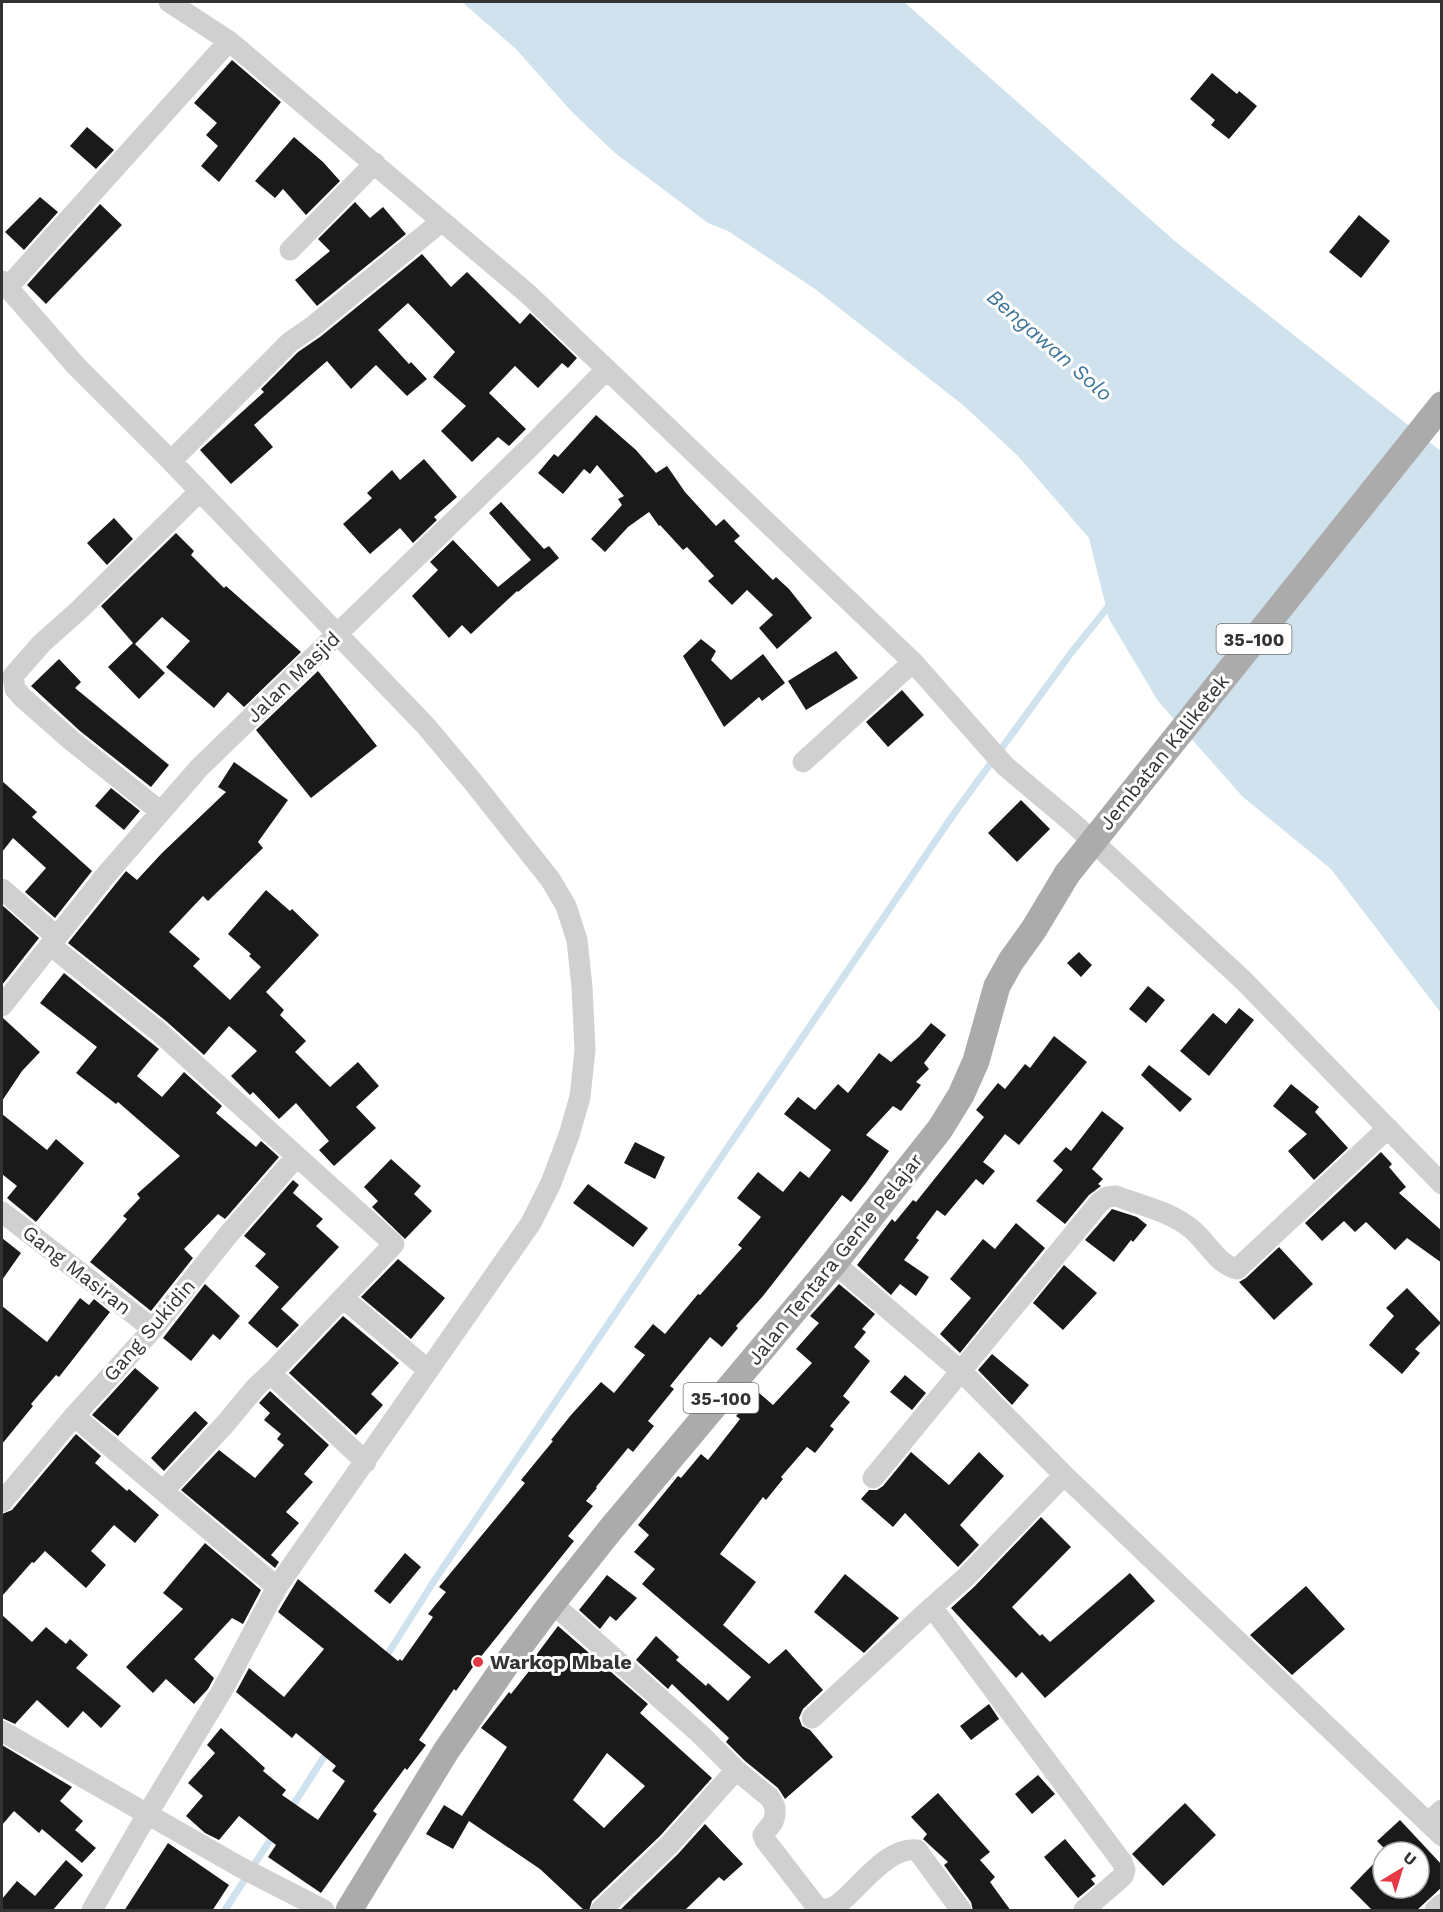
<svg xmlns="http://www.w3.org/2000/svg" width="1443" height="1912" viewBox="0 0 1443 1912" font-family="'Work Sans',sans-serif">
<rect width="100%" height="100%" fill="#fff"/>
<!-- water -->
<path fill="#cfe2ee" d="M462,2h442l272,240 265,209v562l-110,-144 -88,-72 -85,-96 -49,-82 -20,-81 -71,-82 -55,-51 -148,-116 -87,-58 -20,-8 -93,-70 -44,-42 -55,-62z"/>
<g fill="none" stroke-linecap="round" stroke-linejoin="round">
<!-- stream -->
<path stroke="#cfe2ee" stroke-width="7" d="M384,1660l50,-79 519,-766 118,-162 41,-51
M290,1810l39,-61
M225,1910l49,-76"/>
</g>
<!-- building -->
<path fill="#1a1a1a" fill-rule="evenodd" d="M232,60l49,42 -62,80 -18,-16 17,-20 -12,-11 11,-12 -23,-20z
M1212,73l25,21 2,-3 18,15 -28,33 -18,-14 4,-5 -25,-21z
M87,127l27,23 -18,19 -26,-23z
M294,137l29,25 17,19 -34,34 -23,-26 -8,9 -20,-17z
M40,197l18,15 -34,38 -19,-18z
M355,202l15,16 13,-11 23,27 -89,72 -22,-26 35,-29 -12,-12z
M100,204l22,21 -76,79 -19,-19z
M1359,215l31,26 -29,37 -32,-26z
M422,254l29,33 16,-15 53,52 10,-11 47,45 -9,10 -6,-5 -24,25 -23,-22 -26,27 37,36 -17,17 -11,-9 -26,25 -31,-31 25,-25 -33,-29 22,-25 -47,-49 -30,27 31,34 2,-2 16,17 -20,17 -31,-31 -25,24 -24,-28 -73,64 19,22 -42,37 -31,-34 64,-58 -3,-3 37,-37 22,-15z
M596,415l40,35 20,23 11,-7 18,26 31,34 8,-7 16,17 -6,5 39,39 3,-3 13,12 23,29 -35,31 -18,-21 14,-13 -26,-25 -15,15 -24,-24 6,-5 -27,-29 -4,3 -23,-25 -1,1 -10,-14 -21,15 -23,25 -14,-13 31,-34 -4,-6 6,-3 -27,-31 -7,9 -6,-5 -21,25 -25,-21 16,-19 4,3z
M424,459l33,38 -23,20 3,3 -24,23 -13,-15 -30,26 -27,-30 29,-26 -5,-5 25,-23 8,10z
M501,502l43,47 5,-3 10,12 -41,34 -1,-1 -46,43 -9,-9 -13,13 -37,-42 26,-26 -8,-8 23,-22 45,47 33,-27 -42,-47z
M114,518l19,21 -26,26 -20,-22z
M176,533l18,18 -3,4 33,33 2,-2 75,66 -57,55 -16,-15 -14,16 -48,-41 24,-26 -28,-24 -27,27 30,29 -26,26 -31,-32 25,-24 -32,-37z
M701,639l15,12 -5,9 20,20 32,-26 22,29 -23,18 -3,-4 -35,30 -41,-71z
M836,651l22,27 -52,32 -18,-29z
M59,659l22,23 -6,6 94,77 -18,22 -71,-56 -49,-45z
M318,671l59,75 -66,52 -55,-68z
M902,690l22,25 -36,32 -22,-25z
M234,762l54,38 -30,42 5,6 -55,53 -5,-5 -34,36 31,27 -7,7 37,34 31,-33 -12,-11 2,-2 -23,-20 38,-44 24,21 2,-2 27,26 -53,57 18,18 -4,5 26,26 -11,11 35,35 28,-25 21,24 -23,21 20,21 -42,38 -15,-16 10,-9 -33,-38 -17,16 -26,-27 -3,3 -19,-19 26,-25 -28,-25 -25,29 -38,-34 -98,-78 58,-72 11,9 25,-27 64,-61 -8,-5z
M2,781l35,31 -5,5 60,54 -37,47 -30,-26 21,-24 -33,-30 -11,14z
M111,788l29,23 -16,19 -29,-24z
M1021,800l29,29 -33,33 -29,-29z
M2,905l37,33 -37,47z
M1079,952l13,13 -11,12 -14,-14z
M64,973l95,76 -22,27 25,21 22,-25 38,34 -6,7 40,34 5,-6 18,16 -54,62 -7,-5 -34,35 9,9 -42,53 -61,-49 37,-43 -4,-3 17,-18 -3,-4 43,-38 -62,-54 -2,2 -40,-31 21,-26 -57,-44z
M1148,986l17,14 -19,23 -17,-14z
M1239,1008l15,12 -45,56 -29,-25 33,-38 13,11z
M3,1018l37,34 -18,19 -20,30z
M931,1023l15,12 -22,28 5,6 -13,13 5,3 -20,26 -8,-5 -27,29 23,16 -23,32 -15,19 -9,-7 -79,101 -27,30 2,2 -16,19 -12,-10 -40,49 4,3 -26,32 6,5 -21,26 -5,-4 -32,39 1,1 -11,13 7,5 -25,30 6,5 -99,123 -19,27 -2,-2 -35,51 7,5 -19,25 -2,-2 -32,43 4,3 -56,79 -53,-36 8,-12 -37,-29 -20,24 -14,-7 -19,-17 17,-20 -15,-13 27,-30 -8,-8 14,-17 44,40 -2,3 23,19 -4,5 36,25 27,-39 -13,-10 4,-5 -40,-33 -4,5 -56,-46 13,-24 35,29 40,-48 -46,-37 20,-33 100,82 2,-2 2,2 31,-44 -5,-3 18,-22 -7,-5 86,-104 -4,-3 32,-39 -2,-1 20,-25 30,-33 13,11 31,-38 -11,-8 19,-23 12,10 33,-40 2,1 42,-47 -4,-3 23,-28 -24,-19 21,-26 25,20 17,-21 9,7 22,-28 -47,-36 14,-17 17,13 23,-26 10,9 31,-40 12,9 28,-25z
M1054,1036l33,26 -68,83 -14,-11 -22,28 12,9 -12,14 -7,-6 -31,37 -8,-6 -21,28 3,2 -15,20 25,17 -13,19 -16,-12 -9,11 -34,-30 35,-46 3,3 18,-22 3,2 68,-85 -8,-7 22,-27 7,6 20,-25 5,4z
M1149,1065l43,34 -12,13 -39,-37z
M1291,1084l28,23 -4,5 33,36 -34,32 -26,-29 19,-17 -34,-28z
M1102,1111l22,17 -32,41 11,10 -5,5 3,2 -12,9 -24,29 -29,-23 27,-31 -10,-9 13,-14 5,4z
M2,1114l45,36 9,-11 28,24 -48,59 -29,-24 10,-12 -15,-12z
M635,1142l30,15 -10,22 -31,-16z
M1381,1152l11,12 -3,3 17,20 -7,6 43,38v32l-35,-25 -12,12 -29,-28 -11,10 -11,-11 -22,20 -17,-18z
M391,1159l30,27 -7,8 18,17 -27,28 -33,-32 6,-6 -14,-14z
M293,1180l6,5 -6,8 30,26 -7,7 23,21 -58,62 18,16 -22,23 -29,-25 31,-36 -24,-21 11,-12 -22,-18z
M588,1184l60,44 -15,19 -60,-44z
M1112,1209l25,8 10,8 -14,17 -2,-2 -17,22 -29,-22z
M1016,1223l29,25 -85,105 -20,-19 31,-36 -21,-19 33,-40 12,10z
M2,1238l19,15 -19,27z
M1279,1247l34,37 -39,36 -35,-38 7,-4z
M398,1259l47,39 -34,41 -50,-42z
M1064,1265l33,28 -34,37 -30,-27z
M205,1284l35,32 -20,24 -7,-6 -22,27 -28,-23z
M839,1284l36,30 -13,15 4,3 -12,15 16,14 -27,35 7,6 -20,24 4,3 -19,24 -8,-6 -26,30 2,2 -17,21 -3,-3 -43,57 36,28 -33,43 46,39 17,-15 37,41 -20,19 -4,9 3,8 8,4 23,27 -48,42 -7,-11 -33,-27 -19,-19 3,-4 -57,-54 -4,5 -32,-29 20,-24 23,21 -3,3 30,26 2,-3 20,18 23,-24 -109,-93 13,-15 -21,-17 15,-17 -11,-10 40,-49 3,2 20,-24 7,6 32,-41 -4,-3 22,-24 15,13 39,-42 -16,-14 23,-26 -9,-7z
M1407,1288l34,35 -26,26 5,4 -18,21 -33,-29 25,-29 -8,-8z
M80,1298l9,7 5,-6 16,13 -51,65 -3,-2 -25,29 2,2 -31,38v-138l45,36z
M343,1316l56,47 -28,31 12,11 -27,30 -67,-62z
M992,1354l37,31 -17,20 -34,-35z
M135,1368l24,20 -41,48 -26,-21z
M905,1375l21,18 -14,17 -22,-18z
M270,1391l59,54 -25,29 9,8 -27,30 13,11 -28,32 8,7 -4,6 -94,-78 38,-40 36,28 29,-33 -7,-6 4,-5 -17,-14 6,-7 -11,-10z
M195,1411l13,12 -44,48 -13,-13z
M76,1434l25,22 -6,7 32,28 2,-2 30,26 -24,28 -21,-18 -23,26 15,14 -20,23 -41,-37 -11,12 -2,-1 -30,34v-82l10,-4z
M911,1452l38,33 30,-33 25,24 -44,49 19,20 -21,22 -53,-54 -12,14 -32,-28 8,-9h8l6,-4z
M1041,1517l30,30 -59,60 28,29 2,-2 8,8 80,-69 25,28 -110,97 -23,-26 -6,6 -65,-70 24,-22z
M205,1543l56,47 -18,34 -11,-6 -38,41 20,19 -6,11 -14,15 -28,-25 -13,14 -27,-26 57,-58 -20,-16z
M405,1553l16,14 -31,37 -16,-13z
M845,1574l54,44 -35,35 -50,-41z
M607,1575l30,23 -21,23 -6,-5 -10,13 -21,-19z
M1306,1586l39,43 -53,46 -42,-40z
M2,1615l30,27 14,-15 20,17 4,-5 18,16 -12,13 45,38 -20,22 -18,-17 -15,17 -31,-28 -22,24 -13,-6z
M558,1626l90,78 -8,9 72,65 -52,58 -68,65 -3,10h-4l-45,-42 -71,-48 -16,28 -27,-15 18,-29 18,11 45,-69 -26,-19 28,-36 2,2 26,-33 -3,-3zM607,1753l38,33 -41,42 -31,-28z
M989,1704l10,15 -28,21 -11,-14z
M2,1745l70,42 -12,14 23,20 -8,9 21,18 -14,15 -40,-34 -3,4 -25,-22 -12,14z
M1038,1775l17,19 -23,20 -17,-20z
M938,1793l52,59 -10,8 15,17 -5,5 21,29h-38l-2,-9 -27,-37 4,-3 -25,-23 4,-5 -16,-17z
M1185,1803l31,32 -53,51 -31,-32z
M1400,1820l42,45v22l-26,24h-43l-23,-23 33,-34v34h36v-36h-31l-11,-11z
M705,1824l38,40 -19,17 -5,-4 -35,34h-65l59,-57z
M1065,1839l31,37 -5,3 4,5 -17,14 -34,-41z
M168,1843l61,42 -17,26h-88z
M66,1860l17,15 -31,36h-50v-12l15,-18 18,15z"/>
<g fill="none" stroke-linecap="round" stroke-linejoin="round">
<!-- minor -->
<path stroke="#d0d0d0" stroke-width="21" d="M169,2l60,39 299,253 385,368 92,104 69,58 169,156 199,204
M290,250l85,-87
M2,281l75,86 94,94 254,264 48,57 77,97 16,27 11,34 5,47 3,63 -5,47 -11,38 -18,48 -20,40 -254,364 -54,102 -75,124 -56,97
M7,288l222,-247
M171,461l119,-119 22,-15 130,-106
M803,762l110,-100
M161,812l-89,-71 -49,-43 -8,-9 -2,-13 29,-33 36,-32 122,-120
M2,889l55,48
M50,945l108,86 236,213 -119,125 -20,19 -29,35 -63,68
M2,1006l103,-130 94,-108 329,-319 79,-80
M2,1212l151,117
M834,1263l128,109 102,103 378,361
M343,1298l85,72
M271,1374l95,88
M74,1416l203,171
M1064,1475l-98,102 -34,30 190,255 3,8 -2,6 -39,34
M873,1478l226,-275 8,-6 9,-1c24,9 52,15 73,31 17,12 27,37 48,42l151,-141
M2,1502l72,-86 79,-87 75,-94 68,-78
M552,1603l147,130 37,37 34,28 5,9v8l-2,7 -10,13 2,5 54,70c6,-1 13,-1 18,-5 22,-16 50,-59 80,-55l44,60
M812,1718l120,-111
M2,1731l238,136 84,43
M1428,1823l14,-13
M601,1910l68,-65 67,-75
M1435,1910l7,-6"/>
<!-- major -->
<path stroke="#ababab" stroke-width="27" d="M349,1910l97,-159 59,-85 47,-63 59,-74 223,-266 106,-134 21,-34 15,-34 21,-75 14,-25 23,-32 33,-55"/>
<!-- major-bridge -->
<path stroke="#ababab" stroke-width="27" d="M1067,874l375,-469"/>
</g>
<!-- markers -->
<circle fill="#e63946" stroke="#fff" stroke-width="2" cx="478" cy="1662" r="6"/>
<g text-anchor="middle" dominant-baseline="central" stroke-width="6" stroke-linejoin="round" paint-order="stroke">
<!-- shield labels -->
<g fill="#fff" stroke="#707070" stroke-width="1.5">
<rect x="1216.5" y="624" width="75" height="30" rx="4.5"/>
<rect x="683.5" y="1383" width="75" height="30" rx="4.5"/>
</g>
<g font-size="18" font-weight="bold" fill="#333">
<text x="1254" y="639">35-100</text>
<text x="721" y="1398">35-100</text>
</g>
<!-- street labels -->
<g font-size="20" fill="#333" stroke="#fff">
<text transform="translate(293 677) rotate(-44)">Jalan Masjid</text>
<text transform="translate(1164 752) rotate(-51)">Jembatan Kaliketek</text>
<text transform="translate(835 1259) rotate(-51)">Jalan Tentara Genie Pelajar</text>
<text transform="translate(77 1270) rotate(38)">Gang Masiran</text>
<text transform="translate(149 1330) rotate(-49)">Gang Sukidin</text>
</g>
<!-- poi labels -->
<g font-size="20" font-weight="bold" fill="#333" stroke="#fff" text-anchor="start">
<text x="490" y="1662">Warkop Mbale</text>
</g>
<!-- water labels -->
<g font-size="21" font-style="italic" fill="#3f7597" stroke="#fff">
<text transform="translate(1050 345) rotate(41)">Bengawan Solo</text>
</g>
</g>
<!-- border -->
<rect width="1443" height="1912" fill="none" stroke="#333333" stroke-width="6"/>
<!-- north arrow -->
<g transform="translate(1401 1870) rotate(38)"><circle r="28" fill="#ffffff" stroke="#adadad" stroke-width="1.5"/>
<path d="M0-4.5L10 22L0 15L-10 22Z" fill="#e63946"/>
<text y="-9" font-size="16" font-weight="bold" text-anchor="middle" fill="#333333">U</text>
</g>
</svg>
